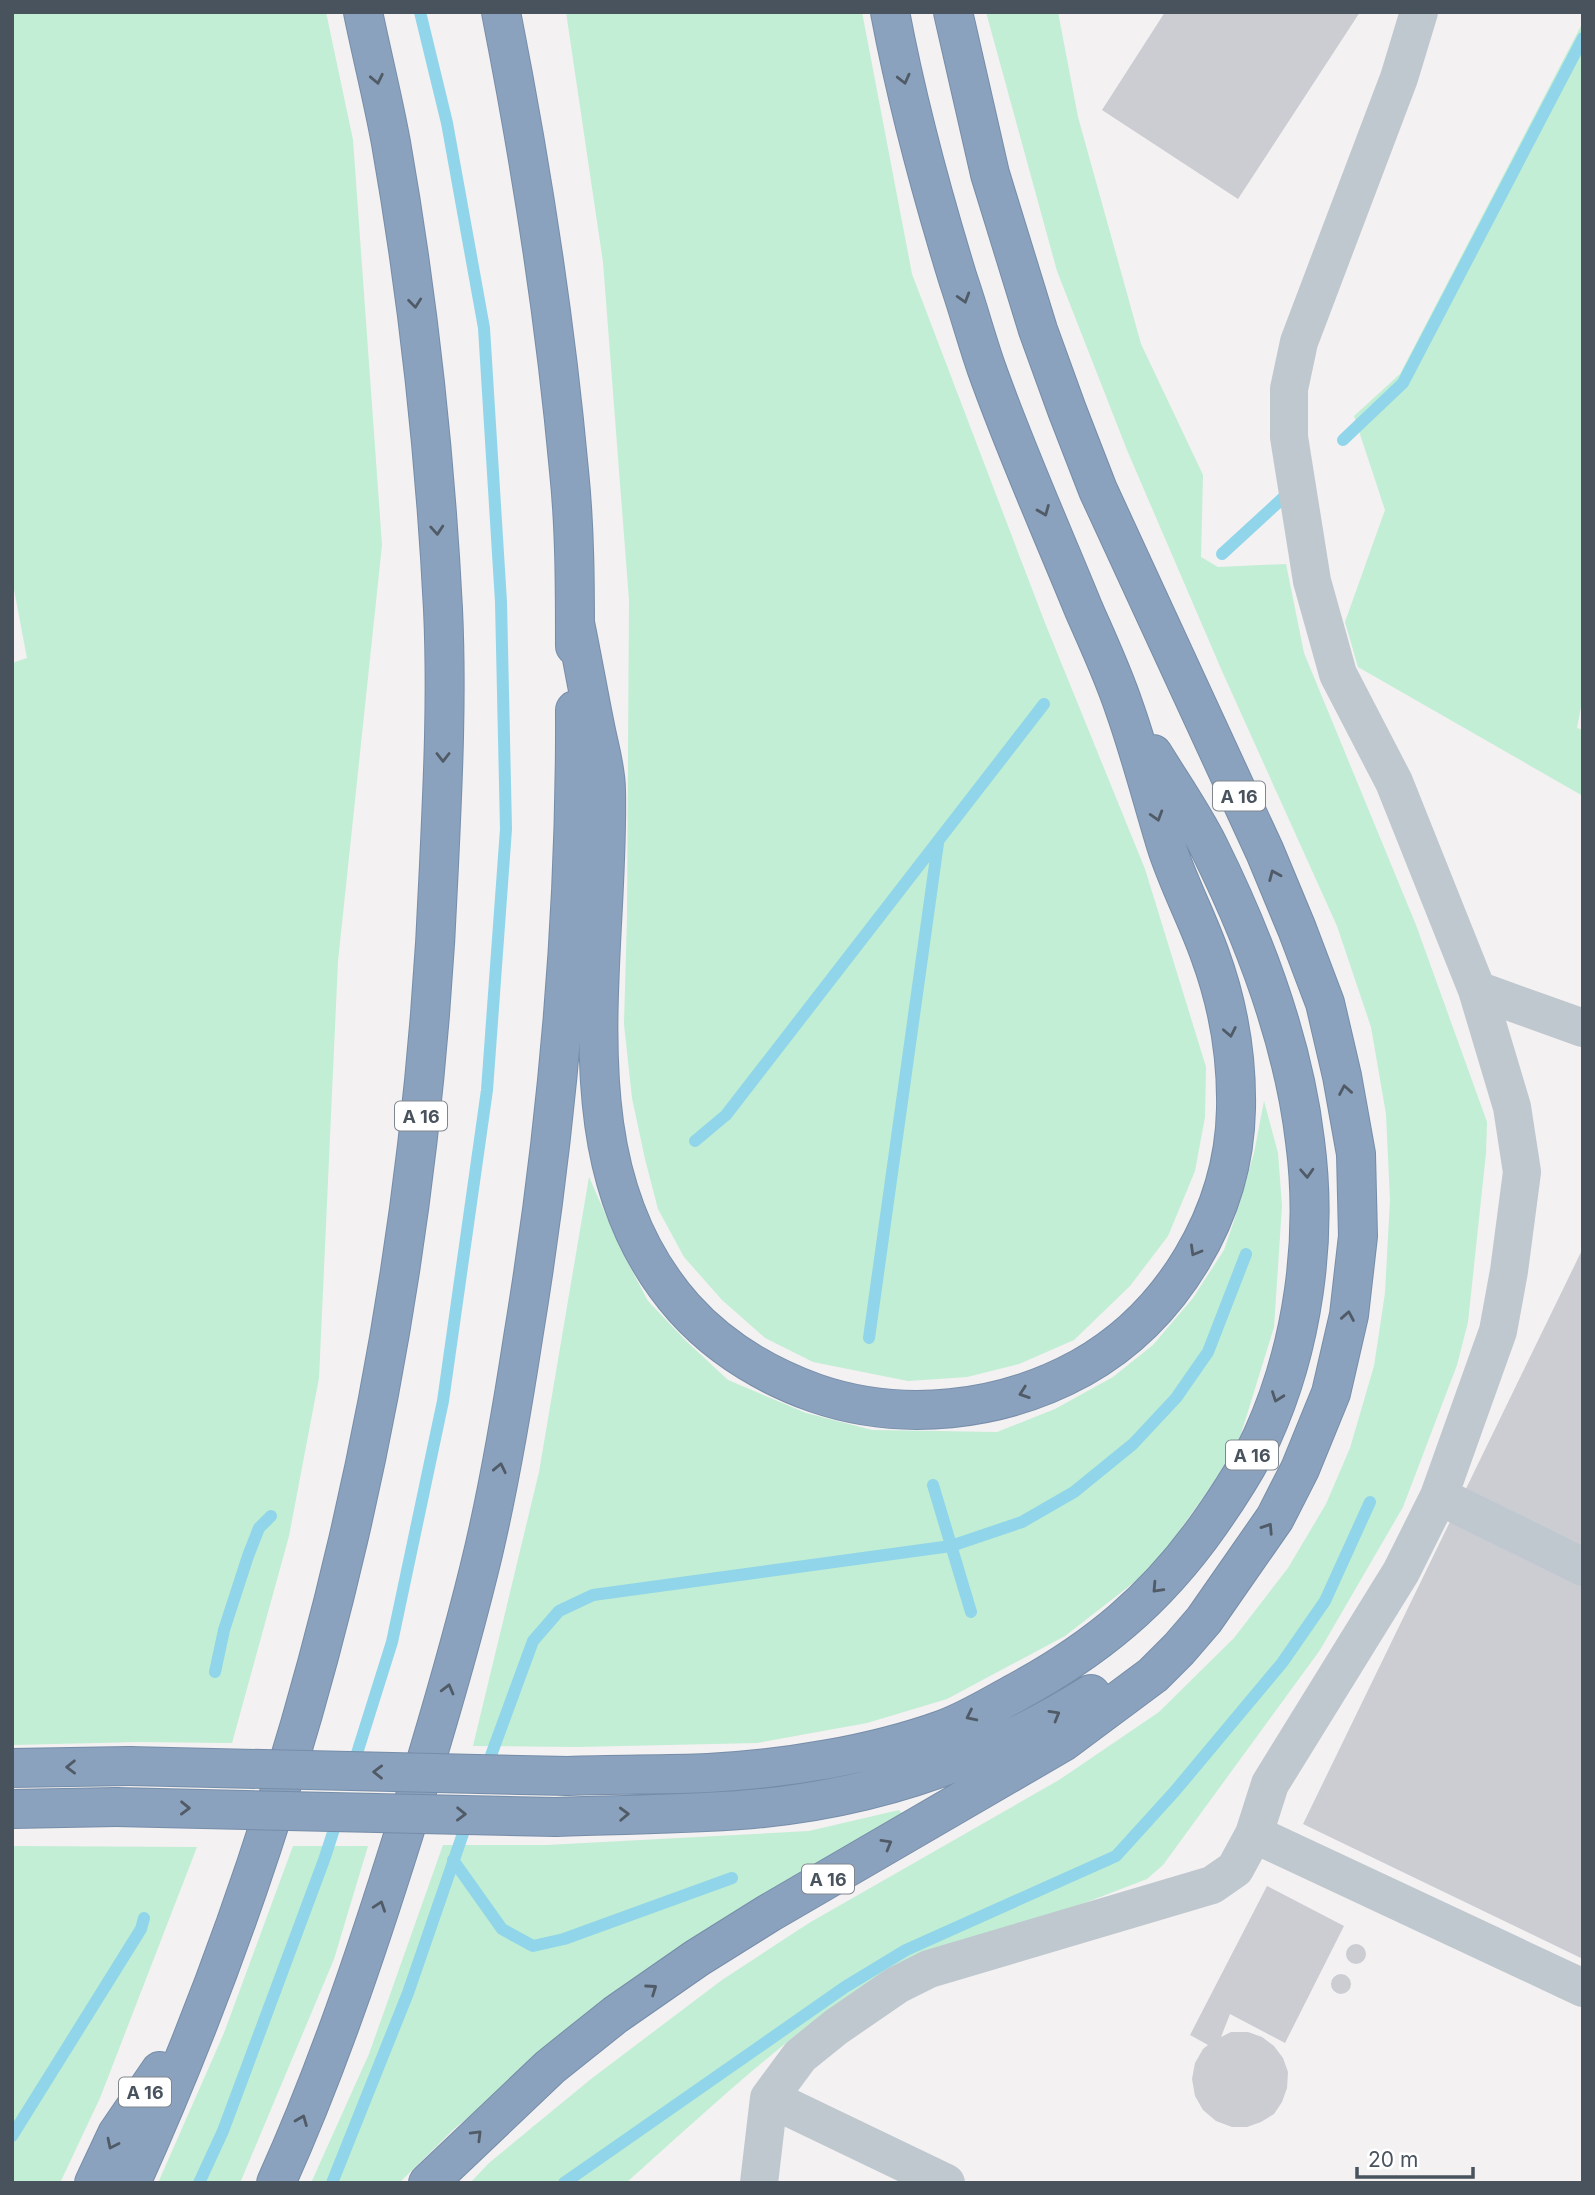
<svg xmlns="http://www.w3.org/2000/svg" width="1595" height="2195" viewBox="0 0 1595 2195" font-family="Inter,sans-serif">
<rect width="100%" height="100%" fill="#f3f1f1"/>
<!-- green -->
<path fill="#c1eed4" d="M12,12h314l27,128 29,405 -44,416 -19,417 -30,158 -57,207 -95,-1 -125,3v-1082l15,-5 -15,-79z
M566,12h296l50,262 133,349 100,246 61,198 -1,50 -10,54 -27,65 -38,50 -56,54 -55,24 -52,13 -59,4 -95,-19 -48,-24 -43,-38 -38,-43 -26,-48 -13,-50 -13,-61 -8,-74 3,-106 2,-318 -26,-338z
M986,12h72l20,105 63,227 62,131 -2,82 17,10 68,-3 18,89 112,272 71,197 -1,31 -18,169 -11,43 -54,142 -83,143 -157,215 -16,14 -292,112c-82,57 -154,125 -229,192h-156l19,-20 102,-84 131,-99 87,-57 250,-143 100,-68 75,-74 54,-70 38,-64 24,-56 24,-82 11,-73 5,-93 -4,-86 -15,-87 -34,-101 -115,-255 -95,-221 -70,-179z
M1583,22v674l-6,32 6,2v66l-225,-129 -13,-45 40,-112 -31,-94 46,-42z
M1264,1101l14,52 4,53 -8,121 -38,123 -81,116 -90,70 -118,63 -80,24 -110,20 -180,4 -104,-1 66,-274 50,-295 33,75 26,49 38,40 42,39 78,33 66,17 125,2 58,-23 58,-32 40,-32 40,-47 31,-48 11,-32 19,-65z
M899,1810l6,7 -263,156 -188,156 -55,54h-88l58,-129 74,-209h104l262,-14z
M12,1846l185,1 -97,251 -40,85h-48z
M293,1846h75l-34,113 -94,224h-82l66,-150z"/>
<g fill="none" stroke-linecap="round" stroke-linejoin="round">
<!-- stream -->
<path stroke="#90d5e9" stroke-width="12" d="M1343,440l60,-57 180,-345
M1222,554l61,-56
M695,1141l31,-26 318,-411
M869,1338l69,-495
M933,1485l38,127
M215,1672l9,-42 24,-74 11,-28 12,-12
M353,1766l39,-124 51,-241 44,-311 19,-261 -5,-227 -17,-274 -37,-205 -27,-111
M486,1769l47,-128 26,-30 34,-16 358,-49 71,-24 52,-30 59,-48 43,-46 32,-46 38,-98
M453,1860l49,69 31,17 31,-7 168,-61
M12,2136l129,-207 3,-11
M199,2183l24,-52 101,-271 14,-43
M332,2183l76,-190 60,-174
M564,2183l281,-196 61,-37 210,-94 59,-65 107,-128 43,-62 45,-99"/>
</g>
<!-- building -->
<path fill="#cbcdd3" d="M1165,12h195l-122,187 -136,-89z
M1583,1248v711l-280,-135z
M1267,1886l77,40 -59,117 -55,-29 -9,23 10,-5h17l14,5 12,9 9,12 5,14 -1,16 -5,14 -8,12 -13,8 -14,5h-15l-16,-6 -13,-11 -8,-14 -3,-17 3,-16 8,-14 5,-4 -18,-10z
M1346 1954a10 10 0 1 1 20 0a10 10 0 1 1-20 0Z
M1331 1984a10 10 0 1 1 20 0a10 10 0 1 1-20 0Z"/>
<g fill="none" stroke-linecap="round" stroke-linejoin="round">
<!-- highway casing -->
<g stroke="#768da9" stroke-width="40">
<path id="highway" d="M501,12c30,152 54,305 68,459 6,57 6,117 6,175
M575,623c7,34 13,68 20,103 4,21 11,43 11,64 4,173 -49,375 78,518 35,39 81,67 131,85 87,30 186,19 266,-25 91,-51 153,-154 155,-259 1,-51 -8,-105 -26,-154 -13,-37 -32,-72 -44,-110 -14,-46 -26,-93 -42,-138 -11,-33 -26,-65 -40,-97 -33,-81 -69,-161 -98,-243 -10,-29 -18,-59 -28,-88 -27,-88 -51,-177 -68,-267
M12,1768l117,-2
M568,1776c47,-2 94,-1 140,-3 76,-4 164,-18 236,-44 24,-9 47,-23 69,-35 82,-44 143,-94 197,-171 19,-27 38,-56 52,-86 41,-90 56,-198 43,-296 -12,-102 -51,-203 -96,-294 -16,-32 -37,-62 -56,-93
M12,1809l104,-2
M556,1817c69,-3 139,-2 207,-9 118,-12 228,-51 328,-114
M94,2183l23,-49 43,-63
M131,2183c187,-414 290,-864 308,-1318 4,-85 8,-171 4,-256 -8,-156 -25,-312 -52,-466 -8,-44 -19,-87 -28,-131
M276,2183c51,-113 91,-232 128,-350 27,-87 53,-174 75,-263 19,-76 32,-154 44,-232 34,-207 53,-418 52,-628
M428,2183l122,-116 65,-52 82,-57 72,-45 294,-171 90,-67 26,-26 25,-29 71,-102 25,-49 31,-76 18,-78 9,-79 -2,-82 -14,-78 -17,-73 -28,-74 -32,-77 -167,-362 -31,-80 -29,-80 -48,-156 -37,-162"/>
</g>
<!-- minor -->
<path stroke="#bfc7cf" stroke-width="38" d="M1477,990l106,38
M1439,1496l144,71
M1254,1834l329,154
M769,2098l177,85
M759,2183l10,-85 31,-42 36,-29 61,-42 32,-16 283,-84 23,-16 19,-35 16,-50 131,-212 38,-76 59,-165 11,-60 13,-99 -10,-65 -35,-117 -83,-208 -56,-108 -26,-93 -23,-144v-48l10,-47 100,-264 20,-66"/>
<!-- highway -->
<use href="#highway" stroke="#8aa2bd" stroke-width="38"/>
<!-- highway-bridge casing -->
<g stroke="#768da9" stroke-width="40" stroke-linecap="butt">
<path id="highway-bridge" d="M129,1766l439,10
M116,1807l440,10"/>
</g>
<!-- highway-bridge -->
<use href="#highway-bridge" stroke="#8aa2bd" stroke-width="38"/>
</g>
<!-- one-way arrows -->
<defs><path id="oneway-chevron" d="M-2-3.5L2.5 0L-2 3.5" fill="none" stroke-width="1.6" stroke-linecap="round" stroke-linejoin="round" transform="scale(1.75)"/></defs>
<g stroke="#505b67">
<use href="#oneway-chevron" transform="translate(377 79) rotate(78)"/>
<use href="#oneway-chevron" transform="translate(904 79) rotate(76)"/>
<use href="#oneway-chevron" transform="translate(964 298) rotate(73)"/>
<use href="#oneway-chevron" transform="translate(415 303) rotate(84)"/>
<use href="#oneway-chevron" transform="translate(1044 511) rotate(68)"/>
<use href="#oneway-chevron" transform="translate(437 530) rotate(86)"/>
<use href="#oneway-chevron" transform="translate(443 757) rotate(90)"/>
<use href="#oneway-chevron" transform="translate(1157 816) rotate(73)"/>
<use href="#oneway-chevron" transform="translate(1274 875) rotate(-113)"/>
<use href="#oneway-chevron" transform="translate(1230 1032) rotate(79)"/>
<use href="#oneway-chevron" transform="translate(1345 1090) rotate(-100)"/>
<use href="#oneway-chevron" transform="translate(1307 1173) rotate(87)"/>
<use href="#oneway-chevron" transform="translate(1195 1251) rotate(120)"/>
<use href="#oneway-chevron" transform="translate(1348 1316) rotate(-80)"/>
<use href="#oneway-chevron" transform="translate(1024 1393) rotate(161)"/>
<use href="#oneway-chevron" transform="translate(1277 1397) rotate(110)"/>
<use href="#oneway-chevron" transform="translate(500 1468) rotate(-78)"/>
<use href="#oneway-chevron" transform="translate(1268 1528) rotate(-57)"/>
<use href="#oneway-chevron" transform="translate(1157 1588) rotate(133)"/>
<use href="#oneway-chevron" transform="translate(448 1689) rotate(-75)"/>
<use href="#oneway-chevron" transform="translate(1055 1715) rotate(-30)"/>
<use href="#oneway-chevron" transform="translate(971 1716) rotate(154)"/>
<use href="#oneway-chevron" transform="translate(71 1767) rotate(179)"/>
<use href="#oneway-chevron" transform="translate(378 1772) rotate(-179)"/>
<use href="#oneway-chevron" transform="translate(185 1808) rotate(1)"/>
<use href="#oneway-chevron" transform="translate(461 1814) rotate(1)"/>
<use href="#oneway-chevron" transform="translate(624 1814) rotate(-2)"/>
<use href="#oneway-chevron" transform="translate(887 1844) rotate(-30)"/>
<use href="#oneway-chevron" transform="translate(380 1906) rotate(-71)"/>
<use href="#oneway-chevron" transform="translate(652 1989) rotate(-35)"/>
<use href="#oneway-chevron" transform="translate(302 2120) rotate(-68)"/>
<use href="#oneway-chevron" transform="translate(477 2135) rotate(-45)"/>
<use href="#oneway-chevron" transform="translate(112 2144) rotate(116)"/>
</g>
<g text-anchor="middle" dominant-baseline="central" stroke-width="5" stroke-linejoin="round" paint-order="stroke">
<!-- shield labels -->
<g fill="#fff" stroke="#80878e" stroke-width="2">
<rect x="1213" y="781.5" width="52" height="29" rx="5"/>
<rect x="395" y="1101.5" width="52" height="29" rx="5"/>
<rect x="1226" y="1440.5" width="52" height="29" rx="5"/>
<rect x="802" y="1864.5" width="52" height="29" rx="5"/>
<rect x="119" y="2077.5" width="52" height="29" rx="5"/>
</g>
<g font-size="18" font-weight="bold" fill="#49535d">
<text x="1239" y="796">A 16</text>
<text x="421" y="1116">A 16</text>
<text x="1252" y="1455">A 16</text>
<text x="828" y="1879">A 16</text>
<text x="145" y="2092">A 16</text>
</g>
</g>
<!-- border -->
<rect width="1595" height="2195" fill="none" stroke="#49535d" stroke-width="28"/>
<!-- scale -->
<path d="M1357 2167v10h116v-10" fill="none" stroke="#49535d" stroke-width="3.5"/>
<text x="1368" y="2167" font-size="21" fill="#49535d" stroke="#ffffff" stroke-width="5" paint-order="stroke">20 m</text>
</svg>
